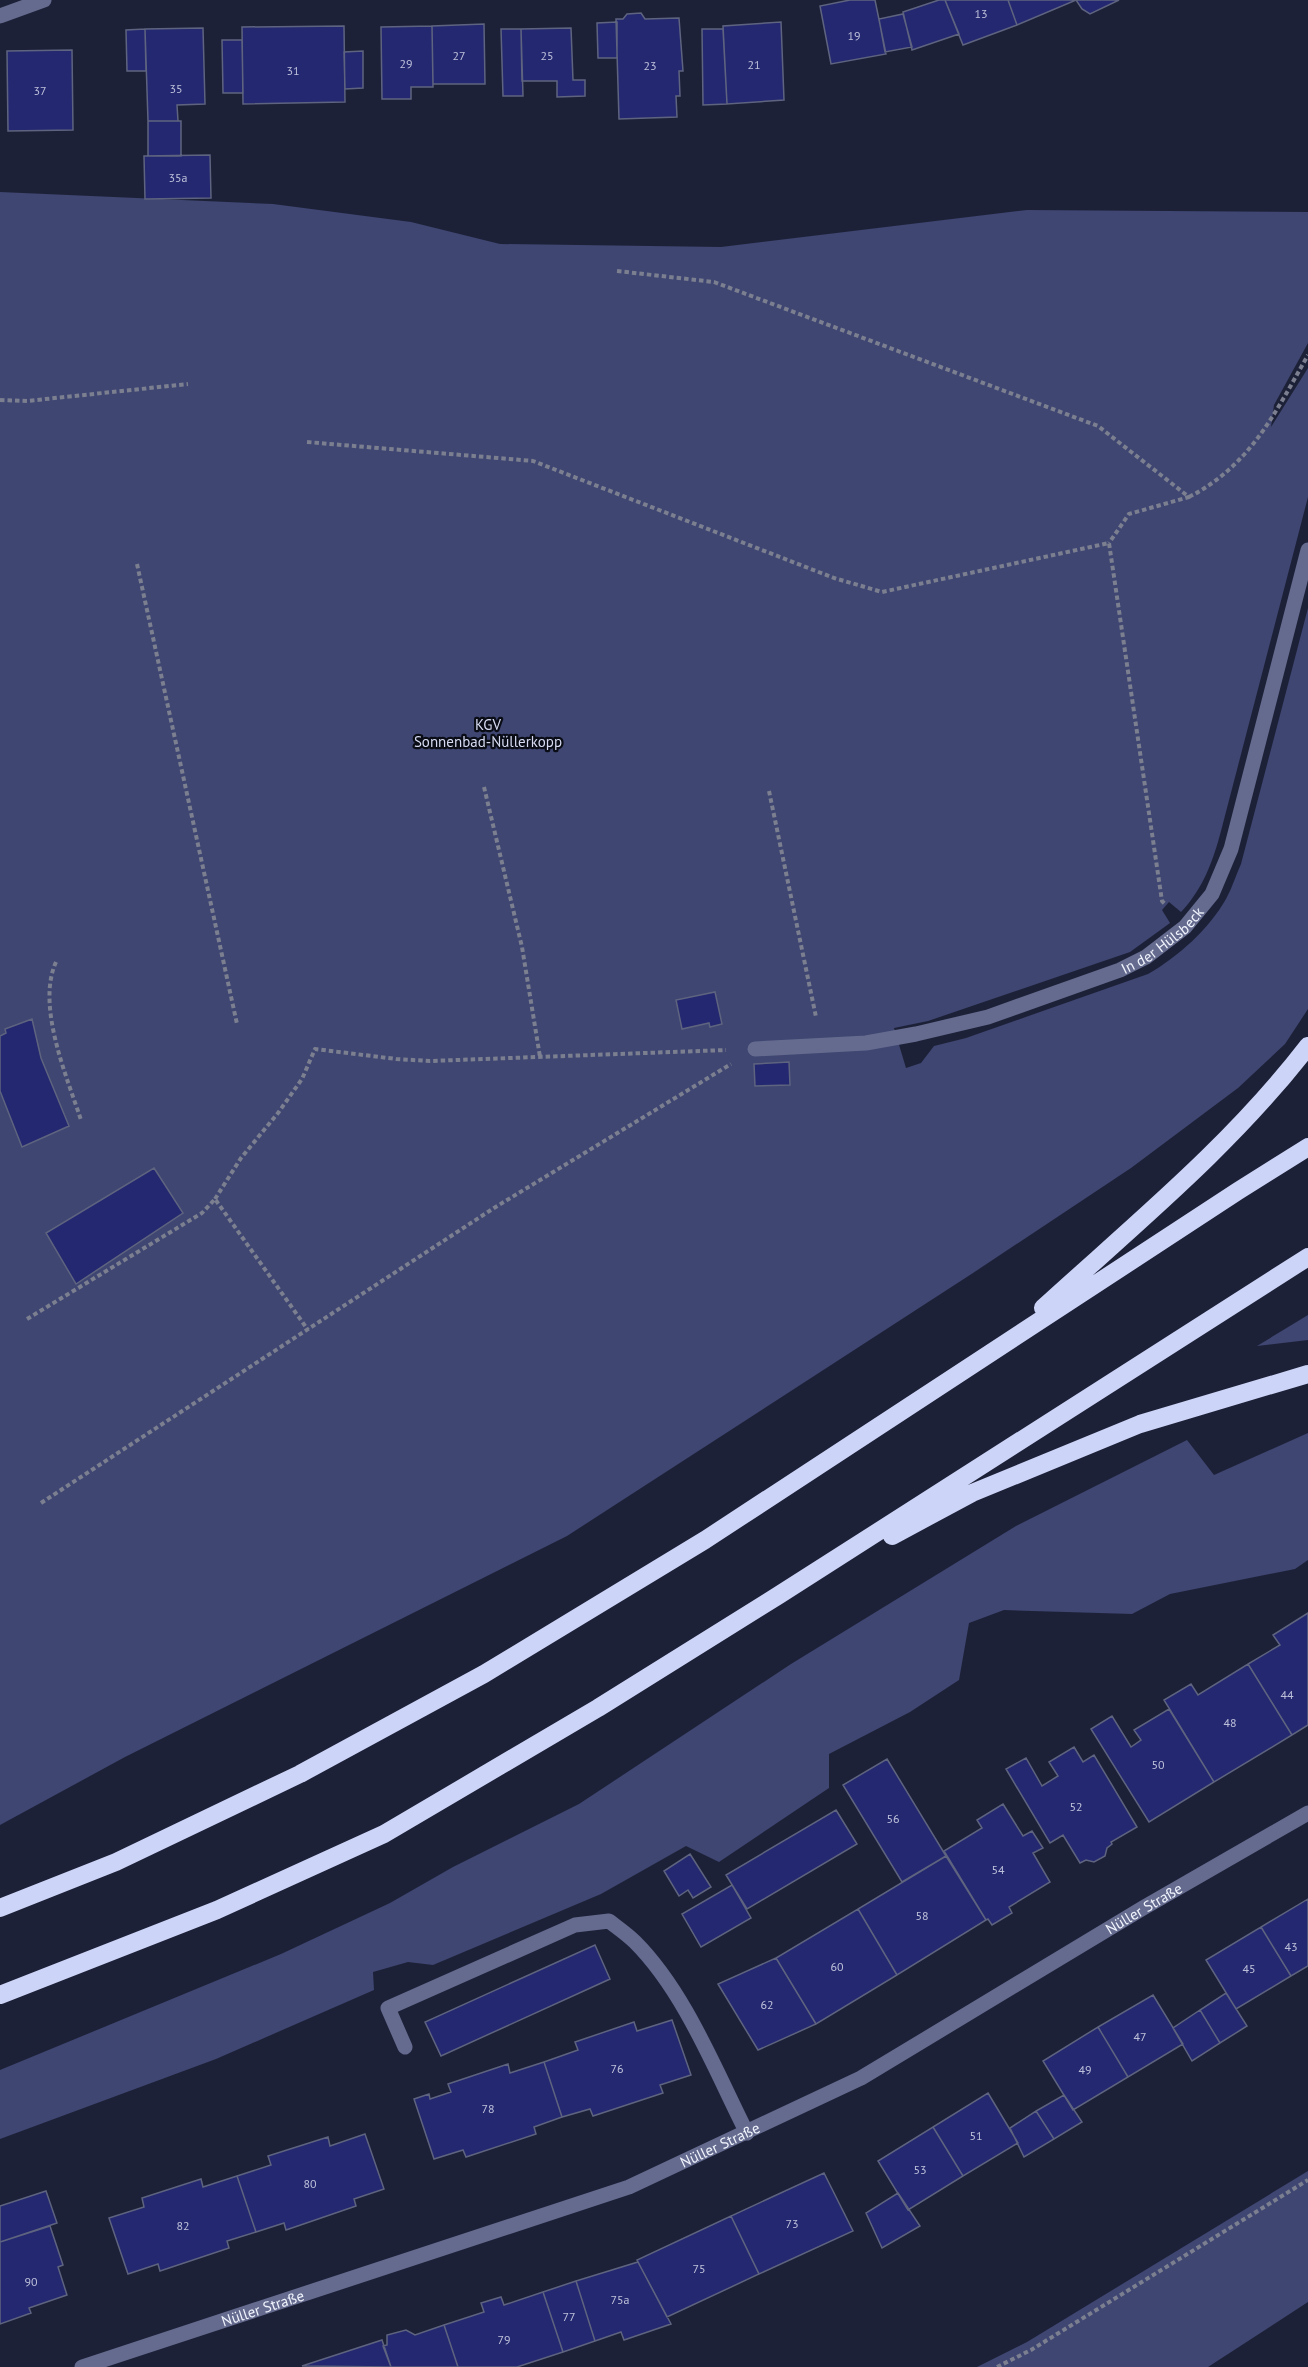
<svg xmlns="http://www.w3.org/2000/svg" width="1308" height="2367" viewBox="0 0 1308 2367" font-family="'PT Sans',sans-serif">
<rect width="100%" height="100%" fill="#1d2138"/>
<!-- green -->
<path fill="#3e4671" d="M0,192l273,12 138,18 89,22 221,3 306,-37 281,2v131l-34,62 -3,22 37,-59v129l-87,334c-8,30 -18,58 -40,81l-12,-10 -7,8 8,13 -40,29 -202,69 -34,7 12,40 15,-5 13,-17 32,-8 182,-64c30,-17 61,-45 78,-75 6,-11 10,-24 15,-35l67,-256v401l-23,35 -47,44 -107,80 -158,105 -406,263 -442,221 -125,68z
M1308,1315v25l-51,6z
M1308,1433v127l-13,9 -125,25 -38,20 -128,-4 -35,13 -10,57 -49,32 -81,42v34l-110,74 -33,-16 -85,48 -168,71 -25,-3 -35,10 1,18 -158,69 -216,80v-69l281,-116 109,-51 63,-36 126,-63 212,-140 225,-138 171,-86 27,35z
M1308,2171v131l-100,65h-231l50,-25z"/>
<!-- building -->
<path fill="#242870" stroke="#5e647f" stroke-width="1.5" d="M850,0h25l11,54 -55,10 -11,-58z
M939,0h6l14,34 -47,16 -9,-38z
M945,0h63l9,25 -54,20z
M1008,0h68l-59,25z
M1076,0h43l-29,14 -8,-5z
M641,13l4,6 34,-1 4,53h-4l1,25h-4l1,21 -58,2 -3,-100h7l4,-5z
M903,14l9,33 -27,5 -6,-33z
M617,22v36h-19l-1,-35z
M781,22l3,78 -57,4 -4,-78z
M484,24l1,60h-52l-1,-58z
M344,26l1,76 -102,2 -1,-77z
M432,26l1,61h-22v12h-29l-1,-72z
M203,28l2,76 -28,1 1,16h-30l-3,-92z
M571,28l2,52h12v16l-28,1v-16h-35l-1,-52z
M145,29l1,42h-19l-1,-41z
M501,29h20l2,67h-20z
M702,29h21l4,75 -24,1z
M222,40h20l1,53h-20z
M72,50l1,80 -65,1 -1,-80z
M363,51v37l-18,1 -1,-37z
M148,121h33v35h-33z
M210,155l1,43 -66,1 -1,-43z
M715,992l7,32 -12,3 -1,-4 -27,6 -6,-29z
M32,1019l9,39 28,68 -47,21 -22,-56v-55l6,-3 -1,-4z
M789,1062l1,23 -35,1 -1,-22z
M154,1168l29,45 -107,71 -30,-51z
M1308,1613v112l-16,10 -44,-71 32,-19 -7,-10z
M1248,1664l44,71 -78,47 -50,-82 27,-16 7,11z
M1169,1709l45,73 -65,40 -58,-93 21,-13 19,31 10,-7 -7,-10z
M1074,1747l9,15 11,-7 43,72 -26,15 1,2 -5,4 -2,8 -11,6 -8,-2 -6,3 -17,-28 -13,8 -44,-74 20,-11 16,28 16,-10 -9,-14z
M887,1759l59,97 -44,26 -59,-97z
M1003,1804l20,32 9,-5 11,17 -10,5 17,29 -41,25 3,6 -20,12 -4,-6 -2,1 -42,-69 38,-23 -5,-8z
M836,1810l21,34 -110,65 -21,-34z
M690,1854l21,33 -18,11 -5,-8 -9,6 -15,-25z
M946,1856l40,64 -89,55 -39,-66z
M732,1885l19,33 -50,29 -19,-33z
M1308,1899v67l-17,10 -30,-49z
M858,1909l39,66 -81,49 -40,-66z
M1261,1927l30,49 -55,33 -30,-49z
M595,1945l15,34 -169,77 -16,-34z
M776,1958l40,66 -58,26 -40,-66z
M1226,1993l21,33 -27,17 -20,-33z
M1153,1995l30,49 -55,33 -30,-50z
M1200,2010l20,33 -28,18 -19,-33z
M672,2020l19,55 -31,10 3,8 -70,23 -3,-7 -28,8 -18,-55 34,-12 -3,-8 59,-20 3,9z
M1098,2027l30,50 -55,33 -30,-49z
M544,2062l18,55 -28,10 2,7 -70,23 -3,-7 -29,9 -20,-60 15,-5 1,5 21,-7 -3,-8 60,-20 2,9z
M988,2093l30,50 -55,33 -30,-49z
M1064,2095l18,27 -28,17 -18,-28z
M1036,2111l18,28 -30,18 -14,-29z
M933,2127l30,49 -55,34 -30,-49z
M365,2134l19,55 -30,10 2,7 -70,24 -2,-7 -28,9 -19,-56 34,-11 -3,-9 60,-19 2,9z
M824,2173l29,58 -94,43 -28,-58z
M237,2176l19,56 -29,9 2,7 -69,23 -2,-7 -30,10 -19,-56 35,-11 -2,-9 59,-19 2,8z
M46,2191l11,32 -57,19v-36z
M898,2193l22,33 -38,22 -16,-35z
M731,2216l28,58 -92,43 -30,-57z
M50,2226l13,39 -5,2 9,28 -38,13 2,5 -31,11v-82z
M638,2262l33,62 -47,16 -3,-8 -26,9 -19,-60z
M576,2281l19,60 -32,11 -20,-60z
M543,2292l20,60 -46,15h-59l-14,-42 40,-13 -3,-9 20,-6 3,8z
M444,2325l14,42h-67l-8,-21 4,-1v-10l19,-5 9,5z
M382,2340l9,27 -89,-1z"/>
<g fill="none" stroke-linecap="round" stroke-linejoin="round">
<!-- path -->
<path stroke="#7b7f90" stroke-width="4" stroke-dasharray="4.5 3" stroke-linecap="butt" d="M617,271l97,11 384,144 91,71 -60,17 -20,29
M0,400l27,1 161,-17
M307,442l226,19 301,117 48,14 227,-49 53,358 4,4
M1189,497c62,-32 86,-84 119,-142
M137,564l100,460
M484,787l38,160 18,110
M769,791l47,226
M56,962c-20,44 11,115 25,158
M215,1199l26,-41 37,-45 24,-34 13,-30 81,10 34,2 296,-11
M27,1319l175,-106 13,-14 93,131
M41,1503l453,-295 237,-144
M997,2367l34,-17 277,-170"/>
<!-- lane -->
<path stroke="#646b8e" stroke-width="15" d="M405,2047l-17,-39 187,-83 34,-4c9,7 18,13 26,21 50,50 80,128 112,191"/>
<!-- street -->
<g stroke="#646b8e" stroke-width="15">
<path d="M0,16l44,-16"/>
<path id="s1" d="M755,1049l111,-6 50,-9 72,-17 132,-47 26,-13 39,-30 27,-33 19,-45 77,-299"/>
<path id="s2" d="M82,2367l547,-180 232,-109 282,-170 165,-95"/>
</g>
<!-- highway -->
<path stroke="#ccd4f7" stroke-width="18" d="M1043,1308c92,-84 189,-163 265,-262
M892,1536l80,-43 168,-69 168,-50
M0,1908l116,-46 184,-88 184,-100 221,-134 533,-349 70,-44
M0,1995l217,-85 167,-76 214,-126 181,-113 529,-338"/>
</g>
<g text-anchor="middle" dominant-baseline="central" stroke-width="4.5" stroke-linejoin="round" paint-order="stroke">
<!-- number labels -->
<g font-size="12" fill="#bec1da">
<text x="981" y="13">13</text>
<text x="854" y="35">19</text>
<text x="459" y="55">27</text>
<text x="547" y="55">25</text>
<text x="406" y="63">29</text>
<text x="754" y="64">21</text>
<text x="650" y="65">23</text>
<text x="293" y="70">31</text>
<text x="176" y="88">35</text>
<text x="40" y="90">37</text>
<text x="178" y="177">35a</text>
<text x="1287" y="1694">44</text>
<text x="1230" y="1722">48</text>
<text x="1158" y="1764">50</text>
<text x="1076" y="1806">52</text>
<text x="893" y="1818">56</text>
<text x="998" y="1869">54</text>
<text x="922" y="1915">58</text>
<text x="1291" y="1946">43</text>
<text x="837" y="1966">60</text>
<text x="1249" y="1968">45</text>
<text x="767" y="2004">62</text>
<text x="1140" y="2036">47</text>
<text x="617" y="2068">76</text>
<text x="1085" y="2069">49</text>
<text x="488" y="2108">78</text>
<text x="976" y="2135">51</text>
<text x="920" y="2169">53</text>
<text x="310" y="2183">80</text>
<text x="792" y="2223">73</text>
<text x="183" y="2225">82</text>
<text x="699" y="2268">75</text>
<text x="31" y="2281">90</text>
<text x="620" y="2299">75a</text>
<text x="569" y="2316">77</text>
<text x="504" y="2339">79</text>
</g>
<!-- park labels -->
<g font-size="15" fill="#d7dcf2" stroke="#0a0c16">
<text x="488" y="724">KGV<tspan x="488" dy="17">Sonnenbad-Nüllerkopp</tspan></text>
</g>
<!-- street labels -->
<g font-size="15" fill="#f1f4fd" stroke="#0a0c16">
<text stroke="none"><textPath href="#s1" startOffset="428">In der Hülsbeck</textPath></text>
<text stroke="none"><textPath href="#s2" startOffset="1162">Nüller Straße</textPath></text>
<text stroke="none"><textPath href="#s2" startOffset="676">Nüller Straße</textPath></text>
<text stroke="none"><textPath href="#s2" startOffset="190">Nüller Straße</textPath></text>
</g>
</g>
</svg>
